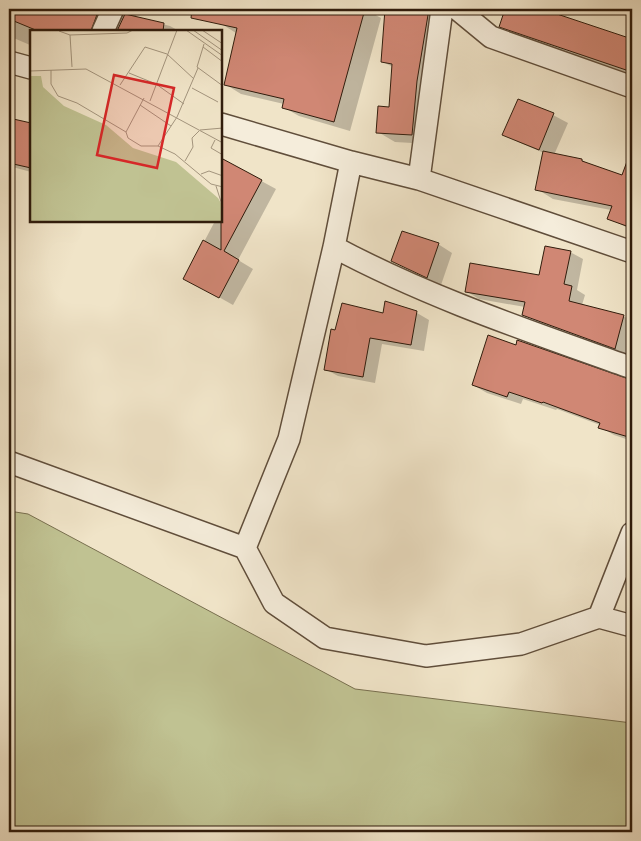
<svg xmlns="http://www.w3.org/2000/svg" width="641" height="841" viewBox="0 0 641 841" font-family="'Old Standard TT',serif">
<rect width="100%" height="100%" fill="#f0e4c8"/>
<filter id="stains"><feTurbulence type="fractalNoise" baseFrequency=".004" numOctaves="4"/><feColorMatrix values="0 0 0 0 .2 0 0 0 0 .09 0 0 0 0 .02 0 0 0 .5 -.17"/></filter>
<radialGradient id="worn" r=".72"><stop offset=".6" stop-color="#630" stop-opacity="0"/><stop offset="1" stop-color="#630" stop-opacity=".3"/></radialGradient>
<!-- green -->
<path fill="#c0c292" stroke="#786f4f" d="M9,511l19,3 327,175 277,34v109h-623z"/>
<!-- shadow -->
<path fill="#0003" d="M9,9h132l-6,8 35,9 9,5h-148l-1,14 -21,-9z
M223,9h142l16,9 -31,113 -51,-15 -16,-9 1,-3 -43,-10 -16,-10 11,-51 -16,-10z
M386,9h63l-19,135 -35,-2 -17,-10 13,-24 2,-41 -10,-5z
M507,9h39l14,7 72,24v35l-117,-41 -14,-8z
M518,100l35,15 15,8 -14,32 28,5 10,6 31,11 1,-4 8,3v54l-24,-12 3,-8 -58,-11 -16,-10 7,-36 -26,-11 -14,-8z
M9,119l22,5v48l-22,-6z
M227,162l49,27 -38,71 15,9 -20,36 -48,-27 30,-57h6z
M438,244l14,9 -11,32 -48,-24z
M570,252l13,7 -6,31 8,5 -3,10 41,11 9,5v17l-4,17 -91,-33 -13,-7 1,-8 -46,-8 -13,-8 74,-14z
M417,313l12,7 -5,31 -42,-7 -7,39 -37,-7 -13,-7 59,-55z
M627,381l5,1v59l-18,-6 -14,-8v-2l-43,-16 -1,1 -33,-11 -2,5 -34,-11 -14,-8z"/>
<!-- building -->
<path fill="#d08774" stroke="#301c0c" d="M9,9h90l-8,22h-53l-29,-12z
M192,9h173l-31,113 -52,-14 2,-9 -60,-14 13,-57 -46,-10z
M385,9h44l-12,72 -5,54 -36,-2 2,-27 11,1 3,-43 -11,-2z
M505,9h37l90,30v33l-133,-45z
M125,14l39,9 -1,8h-46z
M518,99l36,14 -15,37 -37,-15z
M9,118l22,5v45l-22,-5z
M543,151l39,8v2l40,14 7,-19h3v72l-25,-9 5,-13 -77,-16z
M221,158l41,22 -38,71 15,9 -20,38 -36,-19 20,-39 18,10z
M402,231l37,12 -12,35 -36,-17z
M545,246l26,5 -7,33 8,2 -3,15 55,14 -9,34 -93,-34 3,-13 -60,-10 5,-29 69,12z
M385,301l32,10 -6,34 -41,-7 -7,39 -39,-7 7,-41 4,1 7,-27 41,10z
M488,335l28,10 1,-5 115,40v58l-34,-10 2,-5 -57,-21 -1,1 -33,-11 -2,5 -35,-12z"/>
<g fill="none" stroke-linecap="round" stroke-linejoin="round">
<!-- street casing -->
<g stroke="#604e3b" stroke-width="24">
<path id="street" d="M457,9l34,28 141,50
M103,31l10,-22
M9,62l22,6
M221,124l130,38 68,17 213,73
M351,162l-17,85 -45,192 -44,109 29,55 51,35 101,18 95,-12 78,-27 33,9
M419,179l23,-170
M334,247c95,51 198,85 298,121
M9,462l236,86
M599,617l33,-84"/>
</g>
<!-- street -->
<use href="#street" stroke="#f5eddb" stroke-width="21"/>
</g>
<!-- overview -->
<g transform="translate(30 30)">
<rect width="192" height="192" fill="#f0e4c8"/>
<path d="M0,46h11l2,11 21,19 42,19 27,23 43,14 42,36 4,7v17h-192z" fill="#c0c292"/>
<path fill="none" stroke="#a3947d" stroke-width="1" d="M156,0l37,26M163,0l30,21M172,0l21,14M29,1l11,4 2,32M40,5l57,-2 6,-3M174,14l-7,23 26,19M173,17l20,15M21,40v14l7,12 19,7 49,29M0,41l56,-2 137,74M99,43l27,11 28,20M90,55l25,-38 22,7 27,25M162,58l26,14M114,68l-18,34 2,6 13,8h17l17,8 36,30 12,3M120,71l27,-71M110,75l31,21M170,100l23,-2M185,110l-4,8 12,7M128,116l19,-29 21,-49M155,131l8,-14 -1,-9 7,-7M171,144l8,-3 14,5M186,156l7,22"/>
<path fill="#d62828" fill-opacity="0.15" stroke="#d62828" stroke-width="2.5" d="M84,45l60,13 -17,80 -60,-13z"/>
<rect width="192" height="192" fill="none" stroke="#301c0c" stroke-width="2.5"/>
</g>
<!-- margin -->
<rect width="641" height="841" fill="none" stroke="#f0e4c8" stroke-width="30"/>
<rect x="10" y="10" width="621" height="821" fill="none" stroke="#301c0c" stroke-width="2.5"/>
<rect x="15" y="15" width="611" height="811" fill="none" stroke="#301c0c"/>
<rect width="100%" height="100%" filter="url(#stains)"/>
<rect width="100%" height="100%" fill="url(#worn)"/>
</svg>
